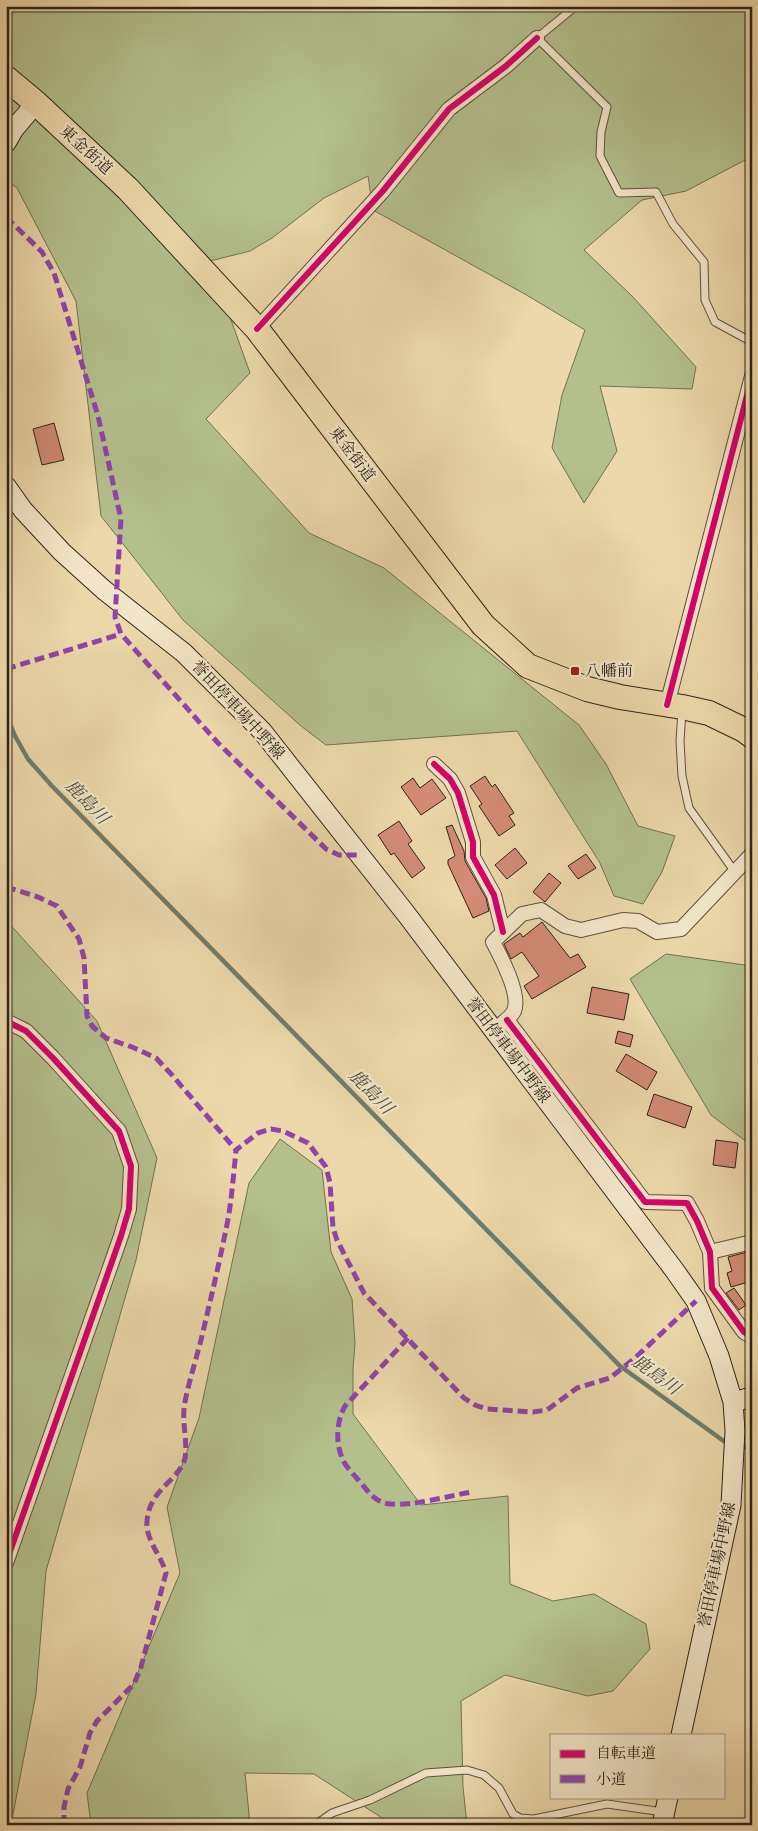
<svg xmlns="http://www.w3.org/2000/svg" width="758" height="1831" viewBox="0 0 758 1831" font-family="'Libre Bodoni','Noto Serif JP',serif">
<rect width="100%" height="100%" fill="#ecd8aa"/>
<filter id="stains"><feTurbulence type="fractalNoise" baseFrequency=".004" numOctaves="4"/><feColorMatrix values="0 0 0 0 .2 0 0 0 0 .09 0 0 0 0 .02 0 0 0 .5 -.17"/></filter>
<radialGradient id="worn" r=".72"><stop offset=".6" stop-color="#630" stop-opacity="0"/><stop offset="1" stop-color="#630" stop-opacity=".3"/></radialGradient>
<!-- green -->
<path fill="#b3c08c" stroke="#707253" d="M6,6h746l-1,118 -4,35 -61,32 -44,9 -58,50 49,47 63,70 -4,22 -92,-3 17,65 -33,52 -32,-55 10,-53 23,-65 -62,-37 -150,-83 -5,-34 -44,22 -52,40 -22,13 -40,10 40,112 -44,46 103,114 75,35 195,157 27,39 32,62 37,10 -13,36 -19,32 -29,-8 -14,-33 -83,-132 -191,14 -25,-19 -118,-106 -82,-104 -25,-215 -59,-113 -11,-8z
M6,920l91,101 60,137 -21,102 -90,311 -10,123 -25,131h-5z
M666,954l86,12v180l-41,-31 -81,-136z
M280,1139l42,31 9,82 21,47 3,44 -2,26v45l68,91 87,-9 2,88 43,17 41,-7 52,30 4,25 -37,42 -25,5 -83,-21 -44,26 2,86 4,38h-74l-79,-51 -69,-1 5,52h-159l-4,-32 93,-220 -13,-66 32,-89 50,-235z"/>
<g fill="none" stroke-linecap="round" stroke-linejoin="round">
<!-- stream -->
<path stroke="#6e7e6d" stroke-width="4.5" d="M6,714l9,22 13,23 24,27 568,580 105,76 4,1
M739,1445l13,4"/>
</g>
<!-- building -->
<path fill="#d48b77" stroke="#2d231a" d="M54,423l10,37 -22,5 -9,-36z
M485,776l7,11 3,-3 19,29 -5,3 6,9 -16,11 -20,-30 3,-2 -12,-18z
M413,778l7,10 12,-9 14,19 -25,17 -20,-28z
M399,821l13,20 -4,3 17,24 -13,10 -18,-25 -3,2 -13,-20z
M452,825l12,26 1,10 21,37 3,13 -16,7 -25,-54v-4l7,-4 -9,-29z
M515,848l12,15 -20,16 -12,-14z
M586,854l10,14 -18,11 -10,-13z
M549,873l12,10 -16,19 -12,-10z
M542,922l28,36 8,-4 8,13 -54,32 -8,-13 15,-10 -17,-24 -11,7 -7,-15 16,-11 3,4z
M592,987l37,7 -5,26 -37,-7z
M618,1031l15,4 -3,12 -15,-4z
M626,1054l31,18 -10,18 -31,-19z
M654,1094l38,13 -7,21 -38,-13z
M716,1140l22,3 -3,25 -22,-3z
M752,1251v30l-21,6 -4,-14 5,-2 -4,-14z
M734,1288l12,17 -7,5 -13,-17z"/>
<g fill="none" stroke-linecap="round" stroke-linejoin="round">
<!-- lane casing -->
<g stroke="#5d503e" stroke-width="9">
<path id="lane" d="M576,6l-39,32 70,69 -6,25 -1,24 19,37 37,-1 17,32 31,38 1,38 10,22 37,20
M682,710l-2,31 2,35 7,32 46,64
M315,1825l17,-12 38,-13 56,-27 41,-3 17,5 15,13 14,26 7,4 14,1 73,-15 56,8"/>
</g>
<!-- street casing -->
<g stroke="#5d503e" stroke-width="16">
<path id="street" d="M257,329l125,-137 67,-83 57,-43 31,-28
M667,705l85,-329
M434,764l16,15 8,14 15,49v15l21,38 9,37
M507,1020l138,182 42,1 10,18 13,31 2,36 32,44 8,5
M6,1021l20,10 27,27 66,73 12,35 -2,43 -8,27 -115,327
M500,1025c5,-4 11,-8 14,-14 7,-16 -13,-54 -21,-69l29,-28 19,-4 24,16 16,4 42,-10 15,1 19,11 24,-3 71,-75
M710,1252l42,-10"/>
</g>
<!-- secondary casing -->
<g stroke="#2d231a" stroke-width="21">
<path id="secondary" d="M6,143l8,-14 22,-26
M6,486l17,24 39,42 42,38 80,63 78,78 145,184 268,356 21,30 23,55 14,46 2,29 -4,74 -50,230
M733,1402l19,-5
M662,1825l6,-28"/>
</g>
<!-- highway casing -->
<g stroke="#2d231a" stroke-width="26">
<path id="highway" d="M6,78l30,25 92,86 129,140 226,296 45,41 59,23 33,8 62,10 27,6 35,17 8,6"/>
</g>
<!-- lane -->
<use href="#lane" stroke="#f3e6c8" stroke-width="7"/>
<!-- street -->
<use href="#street" stroke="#f3e6c8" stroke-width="14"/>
<!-- secondary -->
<use href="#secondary" stroke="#f3e6c8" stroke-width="19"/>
<!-- highway -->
<use href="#highway" stroke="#ecd8aa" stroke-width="24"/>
<!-- quiet -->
<path stroke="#8e44ad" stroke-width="5" stroke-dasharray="10 5" stroke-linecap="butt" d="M6,58l3,23
M6,217l36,35 12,21 44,143 23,103 -6,98 6,17 97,109 108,106 13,6h20
M6,669l115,-35
M6,887l32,10 19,9 22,33 5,19 3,58 5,10 14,12 26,9 24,11 16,17 64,75
M408,1338l-63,68c-9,16 -10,39 -1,56 4,7 11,14 17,21 9,11 15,20 30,21 23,2 57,-8 81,-12
M64,1825v-18l4,-18 12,-22 10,-34 7,-12 37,-37 7,-17 25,-94c-5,-18 -21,-34 -19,-52 2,-32 33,-41 38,-63 3,-17 -4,-37 0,-56 4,-21 11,-42 16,-62 10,-42 20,-84 28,-126 3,-21 5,-43 7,-64l22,-17 13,-4 12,2 25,12 18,24 4,16 3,45 4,12 27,53 100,105 11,7 12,4 46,3 14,-2 30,-22 33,-10 25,-20 61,-57"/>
<!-- cycleway casing -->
<g stroke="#f3e6c8" stroke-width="9">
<path id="cycleway" d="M257,329l125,-137 67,-83 57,-43 31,-28
M667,705l85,-329
M434,764l16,15 8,14 15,49v15l21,38 9,37
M507,1020l138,182 42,1 10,18 13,31 2,36 32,44 8,5
M6,1021l20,10 27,27 66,73 12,35 -2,43 -8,27 -115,327"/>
</g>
<!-- cycleway -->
<use href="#cycleway" stroke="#d6006c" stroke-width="6"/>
</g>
<!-- markers -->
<rect fill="#8f2418" stroke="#f3e6c8" stroke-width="2" x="570" y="666" width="10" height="10" rx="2.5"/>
<g text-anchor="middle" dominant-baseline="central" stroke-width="4.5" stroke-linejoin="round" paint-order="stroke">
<!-- street labels -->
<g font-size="16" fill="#2d231a" stroke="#f3e6c8">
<text transform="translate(86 150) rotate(42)">東金街道</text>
<text transform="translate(352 454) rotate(53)">東金街道</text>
<text transform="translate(238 710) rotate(47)">誉田停車場中野線</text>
<text transform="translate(508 1050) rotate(53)">誉田停車場中野線</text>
<text transform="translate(717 1565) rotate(-78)">誉田停車場中野線</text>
</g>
<!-- poi labels -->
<g font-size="16" fill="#2d231a" stroke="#f3e6c8" text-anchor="start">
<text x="585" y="671">八幡前</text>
</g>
<!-- water labels -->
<g font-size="18" font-style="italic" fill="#4d5044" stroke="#f3e6c8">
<text transform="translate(87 802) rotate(46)">鹿島川</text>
<text transform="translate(371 1092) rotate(46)">鹿島川</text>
<text transform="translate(656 1375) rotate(36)">鹿島川</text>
</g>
</g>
<!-- margin -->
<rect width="758" height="1831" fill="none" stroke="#ecd8aa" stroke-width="25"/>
<rect x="8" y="8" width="743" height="1816" fill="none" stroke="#2d231a" stroke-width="2.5"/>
<rect x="12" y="12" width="733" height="1806" fill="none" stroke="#2d231a"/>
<!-- legend -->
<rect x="550" y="1734" width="175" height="65" fill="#f3e6c8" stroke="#a49882"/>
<rect x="560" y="1750" width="25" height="8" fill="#d6006c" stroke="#a49882"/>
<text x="596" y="1758" font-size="15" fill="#2d231a">自転車道</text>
<rect x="560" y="1775" width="25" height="8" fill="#8e44ad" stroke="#a49882"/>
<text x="596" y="1784" font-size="15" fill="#2d231a">小道</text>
<rect width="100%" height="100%" filter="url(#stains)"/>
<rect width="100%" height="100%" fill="url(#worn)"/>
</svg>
